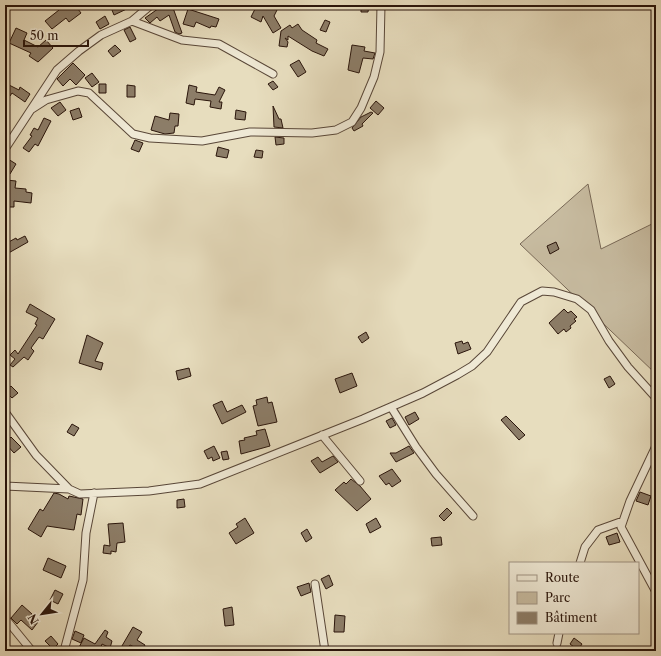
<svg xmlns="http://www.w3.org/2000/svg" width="661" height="656" viewBox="0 0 661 656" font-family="'Libre Caslon Text',serif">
<rect width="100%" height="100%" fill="#e7ddbe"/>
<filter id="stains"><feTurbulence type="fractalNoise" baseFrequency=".005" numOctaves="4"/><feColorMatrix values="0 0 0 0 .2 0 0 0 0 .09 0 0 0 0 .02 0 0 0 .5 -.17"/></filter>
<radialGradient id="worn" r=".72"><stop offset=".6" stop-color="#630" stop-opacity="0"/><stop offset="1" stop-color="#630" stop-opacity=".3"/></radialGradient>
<!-- green -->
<path fill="#c7bba0" stroke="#786856" d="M588,184l13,65 55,-27v152l-136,-130z"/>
<!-- building -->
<path fill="#8c7d68" stroke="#2a150b" d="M50,5h25l6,8 -12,9 -3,-4 -14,11 -7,-8 14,-11z
M110,5h25l-21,10z
M172,5l10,28 -3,1 -4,-2 -6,-17 -9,6 -3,-4 -7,6 -5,-5 17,-12 2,2z
M257,5h14l7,3 -4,8 7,12 -8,5 -10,-17 -2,6 -10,-5z
M361,5h8l-1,7h-7z
M188,9l31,10 -3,8 -5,-1 -1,2 -14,-6 -2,5 -11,-3z
M105,16l4,8 -9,5 -4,-7z
M325,20l5,2 -4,10 -6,-2z
M298,24l4,6 15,10 -1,3 12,6 -4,7 -12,-5 -24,-15v4l-3,-2 3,4 -1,5 -8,-1 2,-15 9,-6 2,3z
M130,27l6,12 -6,3 -6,-12z
M16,28l11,5 -3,7 14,7 8,-7 7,8 -15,14 -9,-6 2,-3 -22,-10z
M115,45l6,6 -8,6 -5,-6z
M352,45l13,2 -1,4 11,2 -2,6 -10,-1 -4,15 -11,-3z
M299,60l7,12 -8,5 -8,-12z
M73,63l12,12 -9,10 -6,-6 -7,7 -6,-7z
M92,73l7,9 -7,5 -7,-9z
M273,81l5,6 -5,3 -5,-6z
M5,83l14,7 1,-3 10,7 -5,8 -13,-9 -2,3 -5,-3z
M99,84h7v9h-7z
M127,85l8,1v11h-8z
M189,85l8,2 -1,5 19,3 4,-8 6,3 -6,12h3l-1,7 -11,-2 1,-6 -16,-2 -1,6 -8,-2z
M376,101l8,7 -6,7 -8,-7z
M60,102l6,8 -8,6 -7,-8z
M273,106l6,13h2l2,9 -9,-1z
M79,108l3,9 -9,3 -3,-9z
M236,110l10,2 -1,8 -10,-1z
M371,112l2,1 -11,11 1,2 -9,5 -2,-3 9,-11z
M170,113l9,1 -1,12h-3l-1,7 -9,1 -14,-4 4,-14 14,4z
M44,118l7,3 -13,25 -3,-2 -6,8 -6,-4 9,-12 -2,-1 4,-7 4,2z
M275,137l9,1v6l-8,1z
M135,140l8,3 -4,9 -8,-3z
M218,147l11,3 -2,8 -11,-2z
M256,150l7,1 -1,7 -8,-1z
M5,157l11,7 -6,10 -5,-3z
M6,180l10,1 -1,7 11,1v3l6,1 -1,10 -17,-2v6h-9z
M25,236l3,6 -23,13v-11l11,-6 1,2z
M556,242l3,7 -9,5 -3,-8z
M30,304l25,15 -12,20 -4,-2 -8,11 3,3 -6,9 -4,-3 -11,10 -3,-2 5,-6 -5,-4 5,-5 3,4 19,-29 -2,-1 3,-6 -12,-6z
M564,309l4,4 3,-2 6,6 -3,2 2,2 -6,5 1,2 -5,4 -2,-3 -6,5 -9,-11z
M366,332l3,6 -7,5 -4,-6z
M87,335l16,8 -8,18 8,2 -2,7 -22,-7z
M462,341l1,3 5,-2 3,7 -13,5 -3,-11z
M189,368l2,8 -13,4 -2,-9z
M352,373l5,13 -17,7 -5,-14z
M610,376l5,8 -6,4 -5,-9z
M11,386l7,7 -6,5 -7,-7z
M267,397l1,6 4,-1 5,20 -19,4 -5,-20 4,-1 -1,-5z
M222,401l5,11 15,-7 4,7 -24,12 -9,-19z
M415,412l4,7 -10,6 -4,-8z
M506,416l19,19 -6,5 -18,-20z
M392,418l4,7 -6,3 -4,-7z
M72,424l7,4 -5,8 -7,-4z
M265,429l5,17 -29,8 -2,-13 6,-1 -1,-2 13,-3 -1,-4z
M11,437l10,10 -7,6 -9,-10z
M214,446l6,12 -7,3 -1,-4 -4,2 -4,-8z
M409,446l5,7 -18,9 -6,-9h6z
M227,451l2,8 -6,1 -2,-8z
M333,456l5,6 -18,11 -9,-12 7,-4 4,5z
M392,469l9,12 -9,6 -3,-4 -3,2 -7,-9z
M351,479l9,7 11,13 -14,12 -22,-21 9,-8 2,2z
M640,492l11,4 -3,9 -12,-4z
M54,493l5,1 9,5 1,-3 14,3 -2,16 -4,-1 -3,16 -27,-4 -6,11 -13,-8 12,-20 3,2z
M184,499l1,8 -8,1v-8z
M447,508l5,5 -8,8 -5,-5z
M245,518l9,15 -18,11 -7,-11 9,-6 -2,-3z
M376,518l5,9 -11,6 -4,-9z
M123,523l2,19 -8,1 -1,9 -5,-1v3l-8,-1 1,-8 6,1 -2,-22z
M307,529l5,9 -6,4 -5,-9z
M617,533l3,9 -11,3 -3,-8z
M441,537l1,8 -10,1 -1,-8z
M48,558l18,8 -5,12 -18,-8z
M329,575l4,10 -7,4 -5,-10z
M309,583l2,9 -10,4 -4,-9z
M55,590l8,4 -5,10 -8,-4z
M22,605l10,9 -1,1 7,7 -6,8 -11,-10 -4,4 -6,-6z
M232,607l2,18 -9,1 -2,-17z
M335,615l10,1 -1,16h-10z
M133,627l9,5 -5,8 8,5 -3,6 -12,-6 -5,6h-6z
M105,630l3,2 -2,5 6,4 -2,7 -8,-4 -1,3 8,4h-32l7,-13 11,6z
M75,631l9,4 -3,8 -9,-4z
M51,636l7,8 -5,5 -8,-8z
M574,638l8,6 -4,6 -8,-6z"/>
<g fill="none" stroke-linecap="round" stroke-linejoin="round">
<!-- minor casing -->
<g stroke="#594738" stroke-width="9">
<path id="minor" d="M132,21l50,19 37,4 54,30
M32,109l14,-9 32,-9 11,2 44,41 17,4 52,3 48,-9 62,1 24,-3 16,-8 9,-14 13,-31 6,-25 1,-47
M5,149l52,-79 22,-19 22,-16 31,-14 19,-16
M391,407l25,40 20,27 37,42
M5,412l31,43 33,34 11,5 69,-3 51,-7 163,-65 60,-26 34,-18 15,-9 15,-14 34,-50 21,-11 12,1 23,7 14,11 18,31 19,26 28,31
M322,435l38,46
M656,446l-26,55 -9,26 35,65
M5,486l64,3
M580,563l5,-16 13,-17 25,-9
M315,584l10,67
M5,618l27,33
M557,643l2,-10
M64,651l19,-71 3,-47 8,-40"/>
</g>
<!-- minor -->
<use href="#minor" stroke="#efe9d5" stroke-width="7"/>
</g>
<!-- margin -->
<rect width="661" height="656" fill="none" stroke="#e7ddbe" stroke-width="20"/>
<rect x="6" y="6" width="649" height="644" fill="none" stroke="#2a150b" stroke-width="2"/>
<rect x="10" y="10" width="641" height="636" fill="none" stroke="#2a150b"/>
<!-- legend -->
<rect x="509" y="562" width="130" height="72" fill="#efe9d5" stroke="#a09484"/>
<rect x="517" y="575" width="20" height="6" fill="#efe9d5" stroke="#a09484"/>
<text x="545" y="582" font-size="12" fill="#2a150b">Route</text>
<rect x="517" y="592" width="20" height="12" fill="#c7bba0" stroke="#a09484"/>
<text x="545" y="602" font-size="12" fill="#2a150b">Parc</text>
<rect x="517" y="612" width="20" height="12" fill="#8c7d68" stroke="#a09484"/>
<text x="545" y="622" font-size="12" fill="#2a150b">Bâtiment</text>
<!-- north arrow -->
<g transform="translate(42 614) rotate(240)" stroke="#efe9d5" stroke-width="3" paint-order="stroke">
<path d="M0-3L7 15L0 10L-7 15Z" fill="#2a150b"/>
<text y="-6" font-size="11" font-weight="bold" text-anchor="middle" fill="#2a150b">N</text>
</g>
<!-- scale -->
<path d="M24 40v6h64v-6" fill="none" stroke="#2a150b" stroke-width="2"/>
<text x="30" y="40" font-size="12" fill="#2a150b" stroke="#efe9d5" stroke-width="3" paint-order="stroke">50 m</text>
<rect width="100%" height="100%" filter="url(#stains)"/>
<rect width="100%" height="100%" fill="url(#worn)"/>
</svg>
